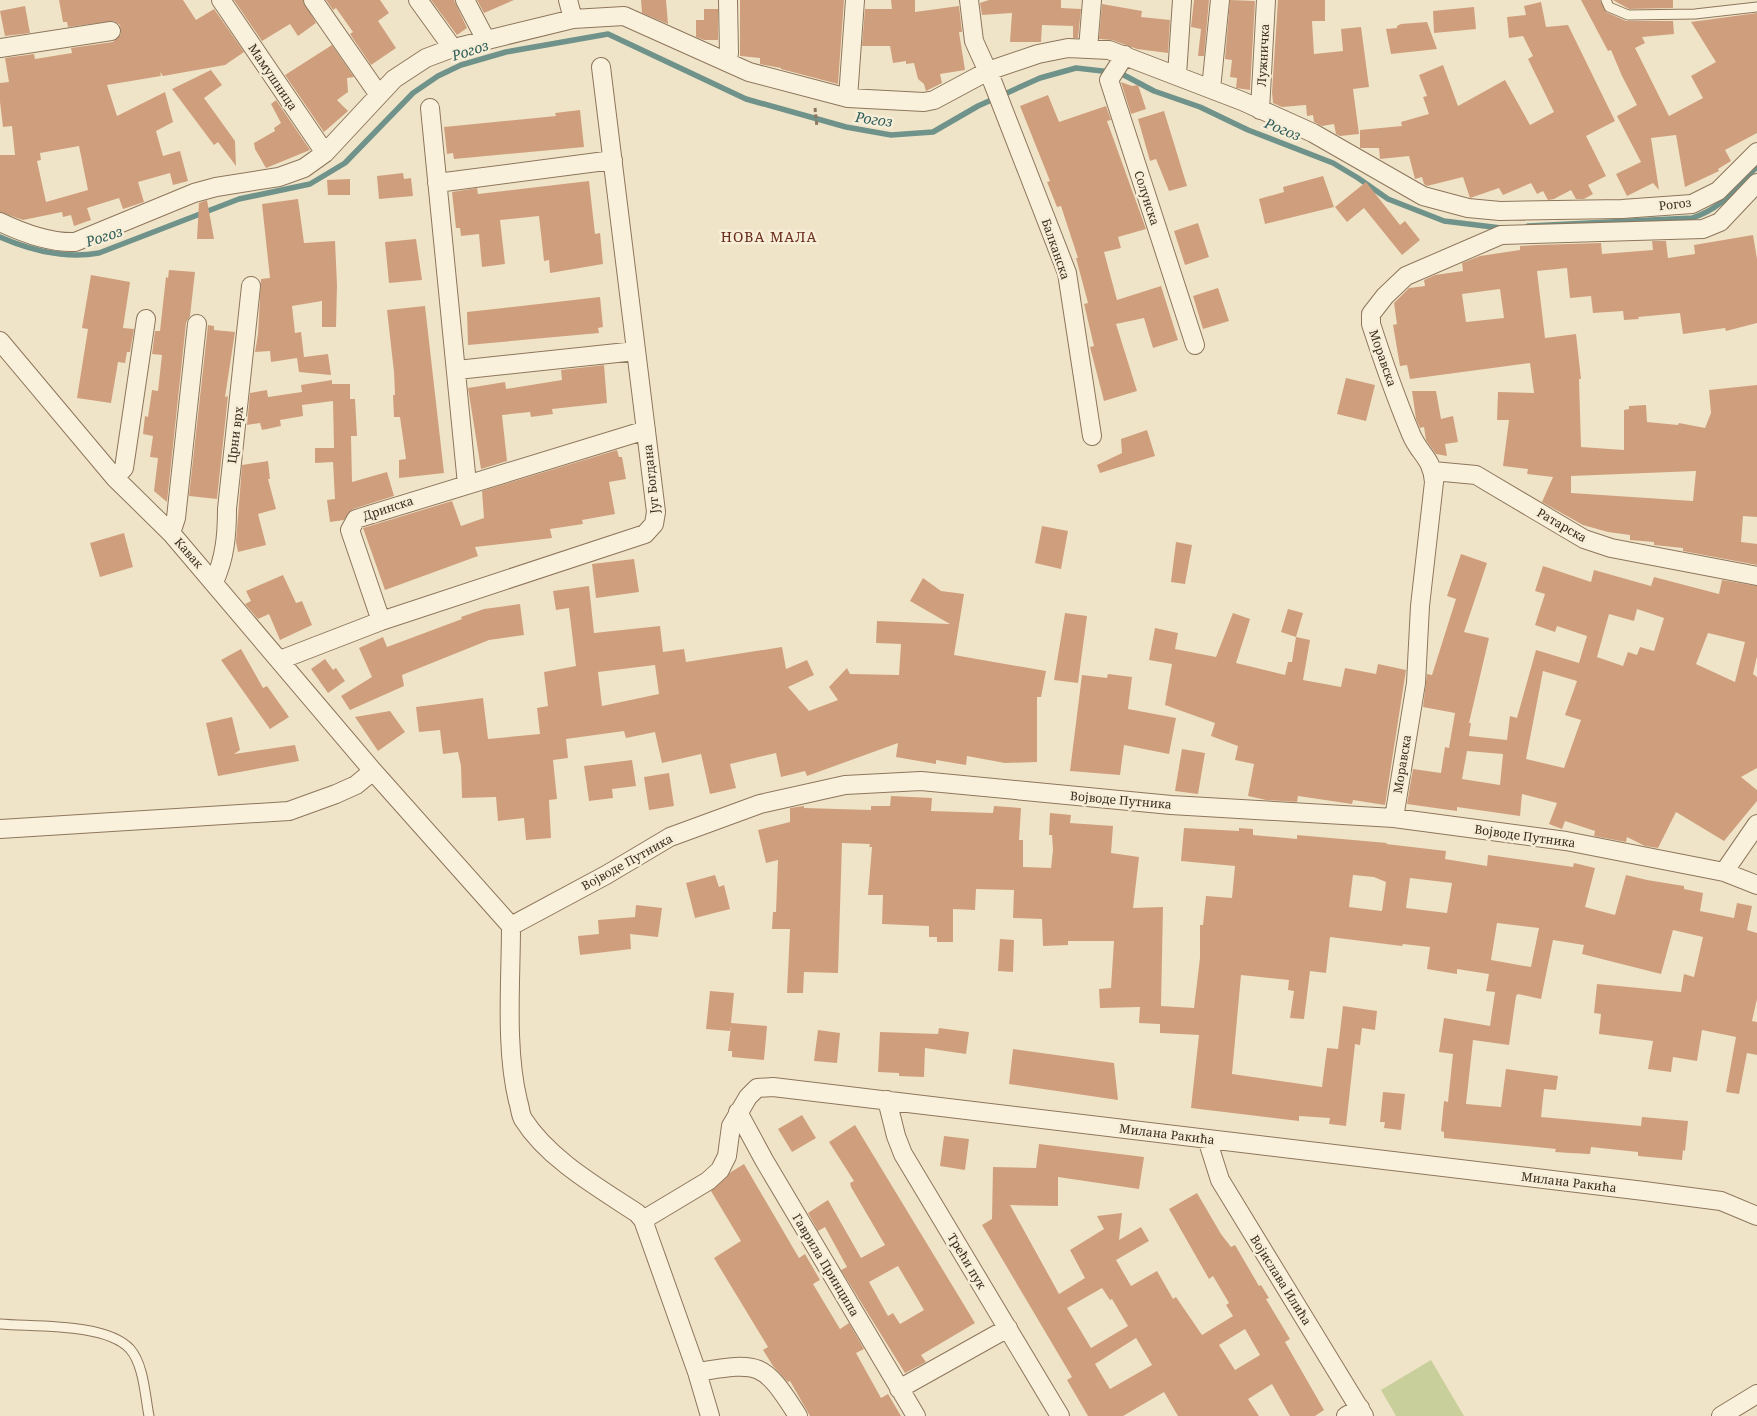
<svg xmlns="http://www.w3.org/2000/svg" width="1757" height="1416" viewBox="0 0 1757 1416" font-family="'Noto Serif',serif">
<rect width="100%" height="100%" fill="#f0e4c8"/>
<!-- grass -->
<path fill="#c9cf9b" d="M1431,1360l33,56h-68l-15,-26z"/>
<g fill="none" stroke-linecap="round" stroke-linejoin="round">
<!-- stream -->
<path stroke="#6f938a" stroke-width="5.5" d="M1528,226l164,-8c31,-10 42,-29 65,-51
M0,237c32,14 65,22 99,16l140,-54 71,-15 35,-21 68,-70 25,-17 23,-11 45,-13 102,-18 138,65 100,28 45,8 42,-3 45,-26 62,-28 36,-10 44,5 34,18 46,16 48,23 85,33 25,15 30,21 56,22 57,7"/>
</g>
<!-- building -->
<path fill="#cf9f7d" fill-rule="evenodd" d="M59,0h124l13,20 18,-11 30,43 -19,13 -62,11 -3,-4 1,4 -54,9 10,31 48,-24 8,30 -17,9 7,25 17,-5 8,30 -15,4 -3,-12 -32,9 6,20 -21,7 -4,-11 -32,10 4,12 -17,6 -3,-11 -8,2 -1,-5 -39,8 -23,-8v-57h15l-3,-29 -9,1 -3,-25v-19l9,-1 -4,-24 29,-4 1,5 37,-6 -1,-5 42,-6 8,-8 -1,-9 -6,-4 -46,6 -1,-5h-4zM79,146l9,44 -42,12 -9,-41 4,-1 -1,-7z
M234,0h69l13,23 -18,13 -8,-12 -28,17z
M326,0h54l9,13 -11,8 18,27 -25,17 -21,-31 3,-2 -17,-24 -3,2z
M431,0h23l13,28 -10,7z
M477,0h37l-30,13z
M641,0h25l2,24 -26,-11z
M740,0h104l-6,84 -57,-15v-1l-21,-4v-6l-20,-2z
M891,0h24v12l44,-6 3,26h-3l6,38 -25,4 2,9 -16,8 -2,-7 -6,-5 -4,-16 -8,1v-3l-13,2 -3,-17h-28l3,-37h27z
M989,0h72v8l20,1 -3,29h-5v-12l-31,-1 -1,17h-31l2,-29 -30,2 -2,-12z
M1194,0h15l-5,56h-6l3,-27 -10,-2z
M1230,0l25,1 -5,89 -14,-2 1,-10 -7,-1 2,-17 -7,-1z
M1278,0h47v21h-13l2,33 29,-3 -2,-22 20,-2 8,60 -16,2 6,45 -19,2 -4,-2 -2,-10 -12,2 -8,-4 -1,-7 -6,1 -1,-11 -24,2 -9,-4 -1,-11z
M1581,0h19l6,12 20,9h47l1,13 -32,3 3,6 -10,5 34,68 34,-18 -12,-22 25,-14 -25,-40 66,-9v120l-32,17 6,11 -13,8 1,2 -34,16 -9,-52 -25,3 8,52 -6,-7 -26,13 -11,-22 25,-12 -24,-46 20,-11 -15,-29 -11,-26 -3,1z
M1613,0h60v8l-44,1z
M1541,2l5,25 22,-2 47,96 -29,15 20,40 -18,9 5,9 -9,5h-8l-5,-9 -17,9 -6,1 -5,-9 -6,3 -6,-11 -28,12 -4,-7 -29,10 -7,-21 -36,9 -3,-2 -2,-7 -7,2 -6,-23 -29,3 -1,-11h-19v-18l42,-4 -1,-4 28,-8 -6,-17 4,-1 -8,-21 24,-10 15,41 47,-26 25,45 24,-13 -26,-53 5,-3 -10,-20 -14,2 -2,-21 19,-2 -2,-9z
M1102,4l40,7 -1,6 29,3 -2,33 -31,-4 -25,-9 -13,-1z
M25,6l5,27 -25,3 -5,-25z
M1474,7l2,22 -42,4 -1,-22z
M704,9h14v31h-14l-8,-3v-17h8z
M1427,22l10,27 -46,5 -5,-25 11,-1v-2l4,-2z
M332,45l22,32 -7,1 1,14 -11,8 11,11 -24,21 -39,-57z
M211,70l11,15 -18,13 31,43 1,25 -18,-24 -4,3 -42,-56z
M1121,82l11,4 6,-1 8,24 -15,5z
M1048,95l11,27 47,-16 5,14 -4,1 39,108 -28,8 3,11 -17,4 13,48 44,-14 17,54 -25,8 -9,-30 -28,6 21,67 -33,10 -14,-54 4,-1 -10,-42 4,-1 -12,-45h2l-17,-52 -4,1 -10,-25 3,-1 -30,-75z
M276,100l34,50 -44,18 -11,-19 -1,-6 21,-12 -1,-3 7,-5 -10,-19z
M580,110l4,37 -130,12 -1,-6 -6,1 -3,-27 112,-11 -1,-3z
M1164,111l23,75 -18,5 -13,-32 -6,2 -12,-42z
M403,173l1,6 7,-1 2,18 -34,3 -2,-23z
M1323,176l11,31 -69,17 -6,-25 25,-7 -1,-5z
M350,179v16h-22l-1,-15z
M589,181l6,53 5,-1 3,31 -53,9 -1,-13 -5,1 -5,-45 -39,4 5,44 -23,3 -3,-33 -18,2 -1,-8h-4l-4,-36 25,-4 1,6z
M1366,182l34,43 5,-4 15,19 -18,15 -38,-47 -17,14 -12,-15z
M298,199l6,44 31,-2 2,44 -1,42h-14v-26l-30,5 3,27 6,-1 3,25 24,-3 3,21 -32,-3 -2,-14 -26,4 -1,-11 -15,1 3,-18 3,-55 9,-1 -8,-74z
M207,200l7,39h-17l2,-36z
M1198,223l11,34 -24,8 -11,-34z
M1753,235l4,24v64l-31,8 -1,-3 -42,6 -3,-21 -42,4 1,2 -15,1 -1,-9 -30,2 -2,-17 -21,2 -3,-30 -30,3 8,67 31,-4 5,45h-2l2,68 43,3v-40l5,-1v-3l17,-1 1,17 31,3 1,-2 26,5 6,-15 -2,-23 48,-5v132l-14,-1 -2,26 16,2v21l-74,-14v-3l-29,-3v-3l-24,-2v-5l-22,-3 -25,-7 -41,-23 11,-25 -26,-3 1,-5 -25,-3 6,-46h-12l1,-28 36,1 -4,-30 -120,16 -3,-14 -7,1 -7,-41 4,-1 -3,-21 15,-15 16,-2 -1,-6 11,-5 28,-4 -1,-8 18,-7 40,-6v-4l16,-1 65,-2 1,11 51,-4 -1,-9h14l2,17 27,-4 -1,-9zM1500,289l4,29 -38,4 -4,-28zM1696,471l-3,30 -122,-8v-17z
M416,239l6,41 -33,3 -4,-41z
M169,270l26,2 -5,44 -4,7 -19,179 -13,-11 4,-33 -8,-1 3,-21 -10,-2 2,-18 3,1 4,-27 6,1 4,-36 -10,-1 3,-23h5l6,-54 2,1z
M91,275l39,7 -7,46 11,1 -4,23h-3l-2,11 -7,-1 -7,41 -34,-5 11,-69 -6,-1z
M1218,288l11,33 -26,8 -10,-33z
M600,297l3,30 -5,1 1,5 -131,12 -1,-33z
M425,306l19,167 -45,5v-18l7,-1 -6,-42h-6l-1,-22h2l-1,-23 -7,-62z
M208,325l6,1v4l21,2 -10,65 3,-1 -11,103 -28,-3z
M604,365l3,38 -55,6 1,5 -22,3 -1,-5 -28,3 5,46 -26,8 -13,-81 37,-6 1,7 56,-9 -1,-10z
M1346,378l29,7 -9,36 -29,-7z
M332,380v4h18v15h5l2,37h-6l1,46 35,-10 7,24 -41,13 -9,11 -14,2 -3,-22 8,-1 -2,-37 -18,1v-15h19l-1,-47 -31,4 1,11 -23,4 1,6 -19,4 -2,-7 -13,2 3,-32 17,-3 1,7 34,-5 -1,-7z
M1412,391h24l5,28 12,-3 5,26 -13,2 2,12 -11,-2 -10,-14 -2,-13 -4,1 -4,-9z
M1147,430l8,26 -55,17 -3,-8 25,-12 -1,-14z
M617,450l2,7h3l4,22 -17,3 6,32 -33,6 1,4 -33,5 2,9 -77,9 3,9 -93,34 -22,-62 89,-27 9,25 23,-8 -2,-27z
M268,461l2,18h-2l8,30 -18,5 8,31 -28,7 -2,-10 6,-77z
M1042,526l26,5 -7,38 -26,-6z
M124,533l9,34 -33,10 -10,-34z
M1176,542l16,3 -7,39 -14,-2z
M1461,554l26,9 -23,69 25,6 -20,85h2l-2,13 38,4 3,-24 7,2 19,-68 43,13 8,-27 -30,-10 -2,6 -20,-7 10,-31 -10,-3 8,-25 48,16 3,-12 57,16 3,-9 65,17 3,-14 35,6v70l-4,18 4,3v91l-16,9 16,13v11l-33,40 -48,-29 -18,36 -13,-2 -18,-9 -1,5 -32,-6 1,-5 -30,-10 -3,8 -13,-5 8,-21 -35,-9 -2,22 -63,-9v4l-50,-7 6,-35 28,4 4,-26 4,1 6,-35 -32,-6 4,-33 5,1 24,-76 -9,-3zM1637,609l27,9 -10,33 -14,-4 -3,8 -9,-3 -5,14 -26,-9 12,-43 25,7zM1708,633l37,9 -10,40 -39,-18zM1543,671l34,10 -12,34 16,5 -17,48 -38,-9zM1467,751l36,3 -3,31 -38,-6z
M634,559l5,33 -43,6 -4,-34z
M283,575l13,28 6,-2 10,24 -32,15 -11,-26 -11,5 -13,-15 6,-3 -5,-10z
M923,578l18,13 23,3 -10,61 92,16 -5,26h-4v65l-32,1 -38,-7 -1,9 -30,-5v4l-40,-7 2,-14 -91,33 -2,-5 -24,6 -5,-24 -46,11 6,24 -26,6 -9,-40 -39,9 -7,-31 -29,6 -2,-7 -58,8 2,19 -15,2 4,39 -8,1 2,38 -25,2 -2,-22 -26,3 -2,-24 -34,1 -1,-32 -3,-14 -15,2 -3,-24 -21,2 -3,-25 67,-9 5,41 52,-5 -3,-26 11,-2 -4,-34 32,-6 -7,-58 -13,2 -3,-19 36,-5 5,47 66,-7 3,26 21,-3 2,13 96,-15 4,22 21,-9 7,15 -26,12 21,24 29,-11 -9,-13 18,-19 3,6 49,1 2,-31 -25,-1 1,-22 73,3 -40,-23zM655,665l4,29 -57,12 -4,-34z
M520,604l4,31 -35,5 -87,35 2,11 -54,24 -9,-14 31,-19 -13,-29 24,-11 4,10 75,-28 -1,-2 23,-8z
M1288,609l15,4 -7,24 -15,-5z
M1065,613l22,3 -9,67 -24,-3z
M1233,613l17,6 -14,44 49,12 3,-13h4l4,-25 14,3 -7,40 38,7 4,-19 31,6 2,-10 28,6 -21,135 -32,-5 -1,4 -54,-8 -1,6 -31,-2 -18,-4 6,-32 -19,-4 3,-14 -27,-10 4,-13 -50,-18 7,-41 -23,-4 6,-32 23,5 -3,16 41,8z
M241,649l22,39 4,-2 22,31 -19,12 -49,-69z
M325,659l8,11 3,-2 9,13 -17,12 -17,-24z
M1108,674l24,3 -4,32 48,9 -7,36 -45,-9 -4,30 -50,-4 12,-96 25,3z
M390,711l15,21 -27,19 -23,-34z
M232,717l8,33 -6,4 61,-9 4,16 -81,15 -12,-53z
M1182,749l23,4 -7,41 -23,-3z
M632,760l4,26 -24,3 1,9 -24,3 -5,-35z
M669,773l5,33 -25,4 -5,-33z
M891,796l41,2 -1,13 62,2 1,-7 27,2 -2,32h4v27l28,1 2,-18 -1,-15h-3l1,-22 21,2 -1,8 43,3 -2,27 28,4 -6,51 30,-1 -2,99 33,2 6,-50v-33h3l3,-29 26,2 3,-32 -54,-5 3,-33 55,3v-3l14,1v6l44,4v-4l90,8 -1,1 60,7 -1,8 42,7 1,-11 85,12 1,-4 21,5 -10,39 30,8 11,-40 21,5 37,6v3l19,4 -3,18 34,7 3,-15 15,3 -5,24 10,3v66l-5,22 5,1v33l-10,-2 -8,41 -13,-2 10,-55 -34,-7 -5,31 -24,-4 -2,15 -23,-3 5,-28 -54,-7 2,-20 -7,-1 3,-29 84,8 3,-18 10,3 9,-40 -30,-7 -12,44 -79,-20 2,-9 -31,-5 -12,59 -23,-5 -2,2 -7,49 -36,-5 -7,64 35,3 5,-38 52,7 -2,14 -12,-1 -3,28 100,9 1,-9 46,4 -3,30 -2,-1 -1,10 -44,-4v-4l-47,-5 -1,7 -20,-1 -15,-1 1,-3 -112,-11v-6l-3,-1 3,-30 4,1 5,-48 -14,-2 5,-34 46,8 5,-34 -9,-1 3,-17 -32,-5v5l-30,-5 3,-22 -27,-3 -1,2 -72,-9 -4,36 -16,-2 -6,48 -14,-1 4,-27 -6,-1 1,-10 -48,-5 -9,99 90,13 5,-39 11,1 5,-43 34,5 -2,19 -13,-2 -2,17 -5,-1 -9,82 -17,-2 1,-6 -31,-2v5l-108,-13 8,-73 -39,-2v-9l-21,-1 1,-16 -40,1 -1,-19 12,-1 3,-47h-46v4l-25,1 -1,-27 -29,-1 1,-28 -38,-1 -1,21 -22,-1v33h-16v-5h-8v-11l-47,-2 1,-29h-15l4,-48h-3l1,-3 -28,-1 -4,130 -34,-1 -1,21h-16l3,-64h-18l1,-17h3l2,-52 -12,3 -8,-33 32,-8v-14l14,-2v2l67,2v-4h19zM1353,875l21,2 12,5 -4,29 -33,-4zM1410,878l42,5 -5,30 -41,-5zM1497,923l42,5 -8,39 -40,-7z
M715,875l4,12 5,-2 6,24 -35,9 -9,-35z
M636,905l26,3 -4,29 -28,-3 1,15 -51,6 -2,-19 21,-2 -1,-14 37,-3z
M1000,939l14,1 -1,32 -15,-1z
M710,991l24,2 -3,30 36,3 -3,34 -32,-3v-6h-4l3,-25 -1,5 -24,-2z
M939,1028l30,4 -3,22 -41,-6 -1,29 -25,-1v-3l-21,-1 2,-40 58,2z
M818,1030l22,3 -3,30 -23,-2z
M1013,1049l101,14 4,37 -109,-16z
M1383,1092l22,2 -4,36 -17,-2 1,-6h-5z
M802,1115l14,23 -24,14 -14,-23z
M855,1125l120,198 -54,32 5,7 -21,11 -64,-103 6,-3 -22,-40 -7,4 -10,-18 20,-13 33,58 24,-13 -34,-58 -1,-4 4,-2 -25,-39zM898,1266l26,44 -24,14 -7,-11 -5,3 -19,-34z
M944,1136l25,3 -4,31 -25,-4z
M1039,1144l105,13 -5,32 -81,-12v29l-48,-1 49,89 26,-16 -15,-28 34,-21 -7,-13 25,-3 -3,27 22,-13 8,14 -33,19 15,26 26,-15 16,28 3,-2 26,38 31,-19 -7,-11 3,-2 -16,-27 -4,3 -40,-70 28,-16 24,41 10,13 4,-2 24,41 2,-1 8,13 -3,1 24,40 -5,3 39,68 -9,6h-25l-18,-32 -24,15 11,17h-81l-14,-24 -41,24h-35l-21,-36 5,-3 -90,-152 10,-6 1,-52 43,1zM1102,1288l8,12 2,-1 16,27 -37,22 -24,-40zM1245,1329l15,26 -25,15 -16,-25zM1136,1338l16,27 -42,24 -15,-25z
M744,1164l55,94 6,-4 15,26 -7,4 27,45 9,-6 15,26 -8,4 25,45 7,-4 13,22h-91l-20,-35 -2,1 -15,-16 -10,-16 5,-3 -54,-89 27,-17 -30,-50 20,-19z"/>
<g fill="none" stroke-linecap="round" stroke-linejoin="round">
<!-- lane casing -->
<g stroke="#8d765c" stroke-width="11">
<path id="lane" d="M1606,0l3,7 19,8 67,-1 62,-7
M0,1324c35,3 106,-1 130,25 14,16 15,47 19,67"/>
</g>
<!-- street casing -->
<g stroke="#8d765c" stroke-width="20">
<path id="street" d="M221,0l104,153
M313,0l66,95
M418,0l31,43 1,6
M465,0l21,40
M568,0l5,19
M969,0l5,41 19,42 74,190 25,163
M0,48l111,-17
M1088,49l4,-49
M1125,55l-16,25 86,265
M727,62l2,-9 -1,-53
M1177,75l5,-75
M1211,89l9,-89
M848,98l7,-98
M430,108l37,376
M1260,110l6,-110
M437,183l176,-23
M0,222c23,11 49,21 75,20l119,-49 22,-6 63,-10 25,-9 21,-15 69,-74 32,-21 24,-9 123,-30 51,-3 125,56 99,26 76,4 10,-2 54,-29 50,-17 30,-6 41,2 133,51 71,32 110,63 45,12 32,3 122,-2 70,-5 26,-13 39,-39
M0,341l115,137 56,55 202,238 138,155c0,55 -6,122 7,175 2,5 2,13 5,18 25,40 76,69 114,94l6,7 54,152 13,44
M457,370l179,-19
M1433,471l43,4 108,64 27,9 146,28
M115,478l9,-10 22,-149
M171,533l5,-15 21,-194
M214,582c11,-24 13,-47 13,-73l24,-223
M381,621l-31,-91 6,-11 290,-89
M280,660l101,-39 264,-87 9,-10 2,-12 -55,-445
M1394,818l22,-135 4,-77 14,-124c-2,-25 -15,-28 -23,-48 -15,-36 -28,-73 -40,-110v-10l14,-18 21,-20 95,-41 202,-6 17,-7 37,-39
M0,829l289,-18 47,-17 20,-9 17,-14
M1724,872l33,-48
M511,926l95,-51 64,-38 90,-33 85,-19 76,-4 250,24 223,13 172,23 158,31 33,13
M887,1100l9,36 7,18 157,262
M738,1112l26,48 152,256
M1207,1139l13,41 144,236
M643,1220l65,-39 12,-11 7,-14 4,-30 17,-29 9,-9 16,-1 871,104 77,10 36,15
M697,1372c63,-10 66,-11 101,44
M899,1389l109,-61
M1346,1416l14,-8
M1721,1416l36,-22"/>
</g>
<!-- path -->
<path stroke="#8d765c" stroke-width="3" stroke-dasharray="4 2.5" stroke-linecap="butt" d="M815,108l2,19"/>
<!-- lane -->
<use href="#lane" stroke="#faf1dc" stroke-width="9"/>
<!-- street -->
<use href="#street" stroke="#faf1dc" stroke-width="18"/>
</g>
<g text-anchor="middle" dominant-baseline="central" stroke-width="5" stroke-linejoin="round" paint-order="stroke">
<!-- street labels -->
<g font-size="12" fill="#3d2e20" stroke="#f7eed8">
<text transform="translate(1263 55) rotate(-87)">Лужничка</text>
<text transform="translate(273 77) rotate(56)">Мамушница</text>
<text transform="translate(1147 198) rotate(72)">Солунска</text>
<text transform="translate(1675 204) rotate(-6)">Рогоз</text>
<text transform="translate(1056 249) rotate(71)">Балканска</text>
<text transform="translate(1383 358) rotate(71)">Моравска</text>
<text transform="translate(235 435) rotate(-83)">Црни врх</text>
<text transform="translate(651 479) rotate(-96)">Југ Богдана</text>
<text transform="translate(388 508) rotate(-18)">Дринска</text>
<text transform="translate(1562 525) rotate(30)">Ратарска</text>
<text transform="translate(189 553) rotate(49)">Кавак</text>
<text transform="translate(1402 764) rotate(-81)">Моравска</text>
<text transform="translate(1121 800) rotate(5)">Војводе Путника</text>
<text transform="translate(1525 836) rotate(8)">Војводе Путника</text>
<text transform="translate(627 862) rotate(-29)">Војводе Путника</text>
<text transform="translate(1167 1134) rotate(7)">Милана Ракића</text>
<text transform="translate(1569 1182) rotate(7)">Милана Ракића</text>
<text transform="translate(967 1261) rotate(59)">Трећи пук</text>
<text transform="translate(826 1265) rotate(59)">Гаврила Принципа</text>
<text transform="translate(1281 1280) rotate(58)">Војислава Илића</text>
</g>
<!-- water labels -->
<g font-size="14" font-style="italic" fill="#2f5d5a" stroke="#f7eed8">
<text transform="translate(470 50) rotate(-18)">Рогоз</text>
<text transform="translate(874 119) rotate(8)">Рогоз</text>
<text transform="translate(1283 129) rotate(22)">Рогоз</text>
<text transform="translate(104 236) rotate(-18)">Рогоз</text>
</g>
<!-- neighbourhood labels -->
<g font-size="14" letter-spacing="1" fill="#6b2e1e" stroke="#f7eed8">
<text x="769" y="236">НОВА МАЛА</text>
</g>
</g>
</svg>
